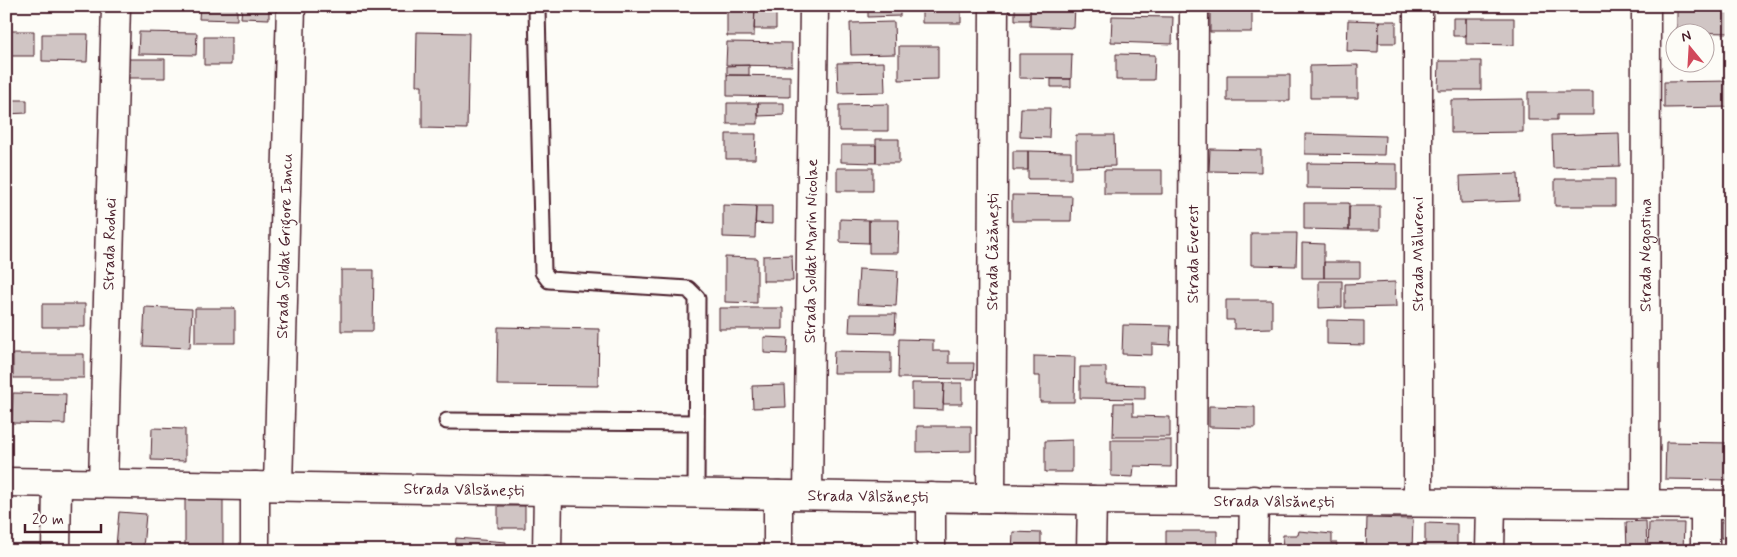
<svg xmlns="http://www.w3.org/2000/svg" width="1737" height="557" viewBox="0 0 1737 557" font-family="Mynerve,sans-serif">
<rect width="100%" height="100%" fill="#fdfcf7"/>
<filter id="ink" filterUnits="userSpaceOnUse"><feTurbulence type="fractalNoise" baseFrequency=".02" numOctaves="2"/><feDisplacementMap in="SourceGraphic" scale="10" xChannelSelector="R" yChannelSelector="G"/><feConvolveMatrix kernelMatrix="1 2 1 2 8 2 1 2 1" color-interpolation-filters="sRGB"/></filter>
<g filter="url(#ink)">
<!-- building -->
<path fill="#d0c5c4" stroke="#4a1f2b" d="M129,6h66v4z
M200,6h37v14l-38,-1z
M242,6h27v13l-28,-1z
M727,6h28l-1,30h-27z
M755,6h21v23h-22z
M868,6h32v10l-32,1z
M922,6h39v17h-39z
M1015,6h15v14h-15z
M1030,6h45l-1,22 -44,-2z
M1080,6h22v6l-22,-1z
M1210,6h42v26h-42z
M1731,7v26l-54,-1v-23z
M1112,16l61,1 -1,27 -61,-2z
M1453,18h13v18h-13z
M1466,18h48v27l-48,-1z
M1348,20l31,1 -1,31 -31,-1z
M1379,21h17v22h-18z
M894,22l1,32 -44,1 -1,-32z
M6,31h28v25h-28z
M139,32l58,1 -1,22 -58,-1z
M417,32l52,1 -2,96 -45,-1v-43h-6z
M42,34h46l-1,28 -45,-1z
M204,37h27v28h-27z
M727,42l65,1v23l-66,-1z
M899,46h39v33l-39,1z
M1019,54h53l-1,25 -52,-1z
M1116,54l39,1 -1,25h-38z
M128,59h37v19h-37z
M1439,61h42v29h-43z
M884,62l1,30 -47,1 -1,-30z
M749,65v10h-22v-9z
M1358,65v33h-48v-32z
M727,75l63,1v21l-63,-1z
M1227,75h63v26h-63z
M1051,79h20v8h-20z
M1731,81v26l-67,1v-26z
M1528,92h65v23h-36v5h-29z
M1523,99v33l-72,1v-33z
M6,100h21v13l-21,1z
M727,103h31v21h-31z
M758,103h26v12l-26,1z
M888,104v27h-49v-26z
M1021,108h29l-1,30 -29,-1z
M1619,133l1,33 -67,2 -1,-33z
M726,134h30l-1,25h-29z
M1305,134l80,2 -1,19 -79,-1z
M1076,135h38l1,31 -39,1z
M876,139h23v24h-23z
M841,145h35v18l-35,-1z
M1210,149l51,1v22l-52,-1z
M1013,151h15v19h-15z
M1028,151l43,1v27h-43z
M1307,163l90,1v25l-90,-1z
M837,168h36v23h-36z
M1104,170h58v24h-58z
M1518,174l1,27 -58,2 -1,-27z
M1555,179h60v27h-60z
M1012,195l60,1 -1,25h-59z
M1304,203h45v27l-45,-1z
M723,205l33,1 -1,32 -32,-1z
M756,206h16v18l-17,-1z
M1349,206h31v24h-31z
M840,219l29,1v23l-29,-1z
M869,220h30l-1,33h-29z
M1251,233h46l-1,33 -45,-1z
M1302,243l22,1v34h-22z
M792,255l1,26h-30v-25z
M725,257l32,1v45l-32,-1z
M1324,262h36v16h-36z
M859,269l39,2 -2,35 -39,-2z
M341,270h33l-1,61h-32z
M1319,281h23v26l-23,1z
M1395,282l1,25 -51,1v-24z
M1226,300h46v28l-38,1v-9h-8z
M42,304h43v23h-43z
M145,307l47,2 -2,39 -47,-2z
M195,308h40v35h-40z
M719,308h64v21h-64z
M850,314h46l-1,19 -46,-1z
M1327,320l37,1v24l-37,-1z
M1123,325l48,1 -1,19 -18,-1v11l-30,-1z
M498,327l101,2 -1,57 -101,-1z
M764,337l24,1 -1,16 -23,-1z
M899,339l34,1v11h16v12h25l-1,16 -75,-1z
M834,351l57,1v21h-58z
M13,354h71v24h-71z
M1034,356l41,1 -1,45h-34v-26h-6z
M1080,367h26v17l39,1v14l-65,-1z
M912,383h32l-1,27 -31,-1z
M944,383h18v21h-19z
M785,385l1,22 -33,1 -1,-22z
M13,393l53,1 -1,30 -53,-1z
M1114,403h19v13l37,1v20h-57z
M1209,406l46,1v21l-46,-1z
M917,426h54v25l-54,1z
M152,428l33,1v32l-34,-1z
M1072,440v32h-27v-31z
M1111,440h60v27l-37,-1 -1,11 -22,-1z
M1666,442l65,1v37l-66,-1z
M185,498l38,1v52h-38z
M498,506h27v22h-27z
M119,512l27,2 -3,34 -27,-2z
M1367,518l46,1 -1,32h-46z
M1646,521l1,30h-20l-1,-29z
M1721,522h9v16h-9z
M1425,523l32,1v27h-32z
M1649,523h35l-1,28h-35z
M1166,531h51v20h-51z
M1299,531l33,3v9h5l-1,8h-54l1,-16h15z
M1013,532l28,1v18h-29z
M456,538l50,4 -1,9h-50z"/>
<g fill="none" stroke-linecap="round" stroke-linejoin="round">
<!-- service casing -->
<g stroke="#4a1f2b" stroke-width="19">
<path id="service" d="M537,9l6,263 6,8 139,9 9,9 -1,195
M447,421l249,2"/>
</g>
<!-- minor casing -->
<g stroke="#4a1f2b" stroke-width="31">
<g id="minor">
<path d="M1418,6v496"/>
<path id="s1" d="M6,482l1086,18 639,5"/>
<path id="s2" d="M103,483l13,-477"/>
<path id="s3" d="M278,486l13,-480"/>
<path id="s4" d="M808,495l6,-489"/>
<path id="s5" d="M991,498l3,-492"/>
<path id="s6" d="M1192,500l2,-494"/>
<path id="s7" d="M1645,504l1,-498"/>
<path d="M56,551l1,-68"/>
<path d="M255,551v-65"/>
<path d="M547,551l1,-60"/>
<path d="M778,551v-56"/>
<path d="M931,551v-54"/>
<path d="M1091,551l1,-51"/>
<path d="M1253,551l1,-51"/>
<path d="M1490,551l1,-48"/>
<path d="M1705,551v-46"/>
</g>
</g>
<!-- service -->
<use href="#service" stroke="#fdfcf7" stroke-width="15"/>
<!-- minor -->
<use href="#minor" stroke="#fdfcf7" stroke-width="28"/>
</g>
</g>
<g text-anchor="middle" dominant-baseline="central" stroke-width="4" stroke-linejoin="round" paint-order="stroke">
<!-- street labels -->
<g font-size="16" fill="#4a1f2b" stroke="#fdfcf7">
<text stroke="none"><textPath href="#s2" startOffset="239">Strada Rodnei</textPath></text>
<text stroke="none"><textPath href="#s3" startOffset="240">Strada Soldat Grigore Iancu</textPath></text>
<text stroke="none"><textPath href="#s4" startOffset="244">Strada Soldat Marin Nicolae</textPath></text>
<text stroke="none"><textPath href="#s5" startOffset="246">Strada Căzănești</textPath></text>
<text stroke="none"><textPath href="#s6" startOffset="246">Strada Everest</textPath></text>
<text transform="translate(1418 254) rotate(-90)">Strada Mălureni</text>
<text stroke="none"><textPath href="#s7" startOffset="249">Strada Negostina</textPath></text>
<text stroke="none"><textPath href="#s1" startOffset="458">Strada Vâlsănești</textPath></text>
<text stroke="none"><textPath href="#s1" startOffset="862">Strada Vâlsănești</textPath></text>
<text stroke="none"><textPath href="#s1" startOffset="1268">Strada Vâlsănești</textPath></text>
</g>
</g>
<!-- margin -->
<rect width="1737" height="557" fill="none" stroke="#fdfcf7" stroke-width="25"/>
<rect x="12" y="12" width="1712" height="532" fill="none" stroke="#4a1f2b" stroke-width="2" filter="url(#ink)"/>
<!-- north arrow -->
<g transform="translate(1690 48) rotate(342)"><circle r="24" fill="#fdfcf7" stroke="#b5a4a5"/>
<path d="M0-4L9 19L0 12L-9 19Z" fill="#d1495b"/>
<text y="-8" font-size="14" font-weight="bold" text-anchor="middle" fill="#4a1f2b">N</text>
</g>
<!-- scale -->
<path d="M25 524v8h76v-8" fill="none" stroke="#4a1f2b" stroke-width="2.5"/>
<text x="32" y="524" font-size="15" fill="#4a1f2b" stroke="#fdfcf7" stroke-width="4" paint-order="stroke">20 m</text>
</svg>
